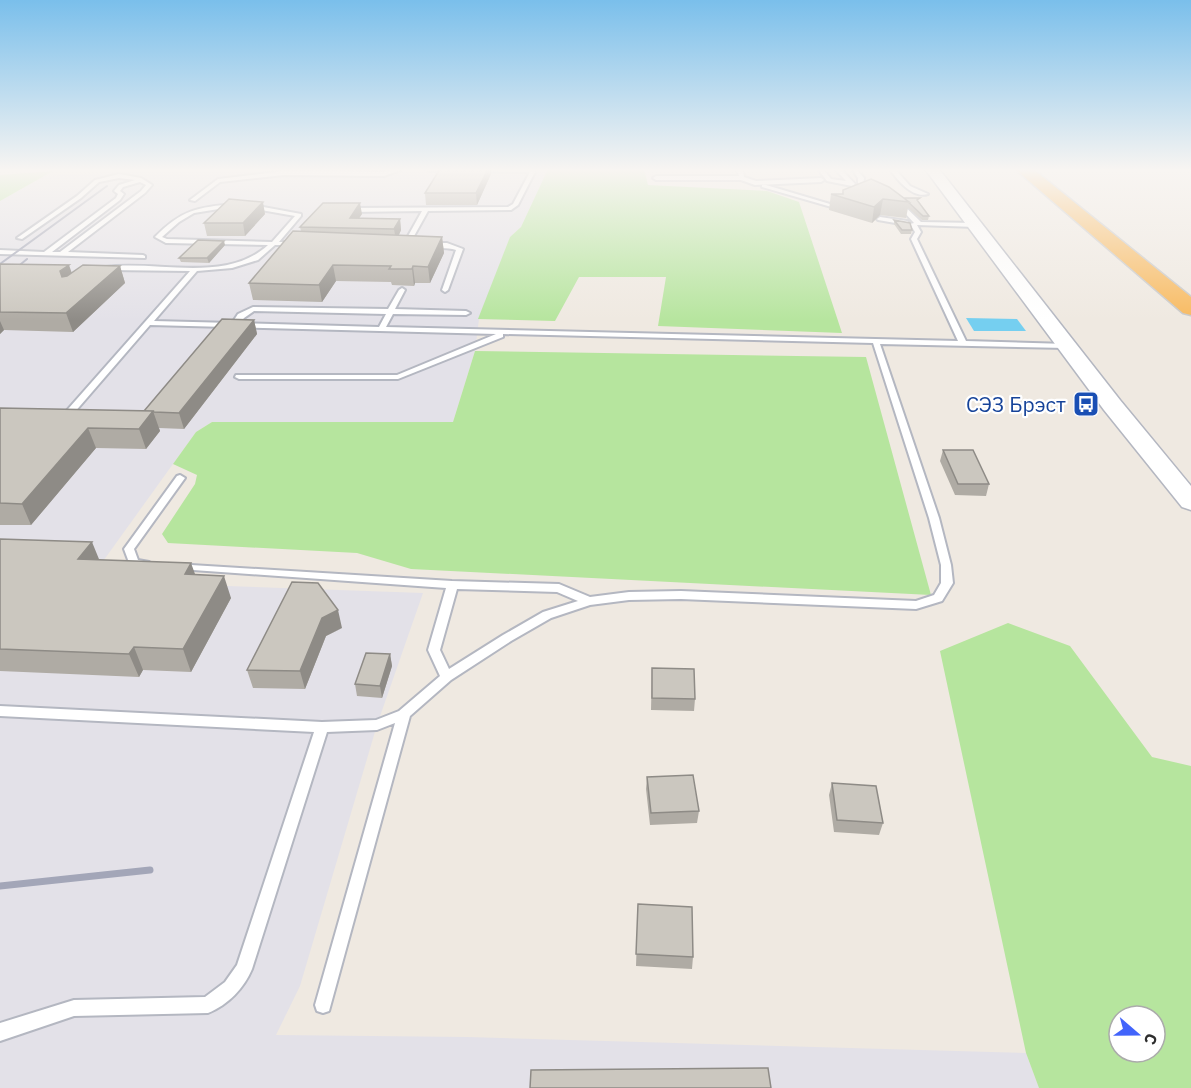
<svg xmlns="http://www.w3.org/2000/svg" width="1191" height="1088" viewBox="0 0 1191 1088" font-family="'IBM Plex Sans',sans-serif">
<rect width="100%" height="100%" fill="#efe9e1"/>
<!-- industrial -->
<path fill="#e3e1e8" d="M166,169h382l-27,58 -11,10 -31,82 -4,32 -22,71h-241l-16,10 -95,132 98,21 224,8 -46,132 -77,261 -24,49 191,2 559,16 13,35h-1039v-887l45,-25z"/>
<!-- green -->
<path fill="#b6e59e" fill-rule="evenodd" d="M548,169h96l4,16 119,6 32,11 43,131 -184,-7 8,-49h-87l-24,44 -77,-2 32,-82 11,-10z
M53,171l-53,30v-26z
M475,351l391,6 65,238 -520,-26 -54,-16 -189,-10 -6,-9 33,-50 2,-9 -24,-11 23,-32 16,-10h241z
M1008,623l62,23 82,111 39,9v322h-152l-13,-35 -86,-402zM1119,1016h36v36h-36z"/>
<!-- water -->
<path fill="#75cff0" d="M966,318l51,1 9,12h-52z"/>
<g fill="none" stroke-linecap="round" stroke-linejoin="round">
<!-- service casing -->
<g stroke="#b4b7c1" stroke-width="4">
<path id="service" d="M396,169h7l-19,7 -100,-1 -64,7 -25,19 -5,-1 28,-21 66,-8 100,1z
M426,169h29l-3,2h-23z
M475,169h59l2,1 -18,35 -7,5 -83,1 -19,34 -3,2 -3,-2 19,-34 -73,1 -3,-2 3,-2 159,-1 5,-3 17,-32 -53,-1z
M739,169h6l-2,2 1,6 12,4 65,-3 3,2 -3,2 -66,3 -14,-5h-85l-3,-2 3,-2h83l-2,-5z
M818,169h5l8,10 15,2 -11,-12h6l14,15 -3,2 -25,-5z
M852,169h4l8,9 -1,7 8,3v2l-13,-3v-9z
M890,169h5l15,17 18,8c-15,5 -31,-14 -38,-25z
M119,174l22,4 11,7 -7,8 -77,59 75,3 2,1v2l-145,-4v-4l44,2 72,-54 2,-4 -4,-3 5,-6 16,-5 -16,-2 -20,4 -18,16 -59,41 -5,-1 60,-42 18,-16zM140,182l6,3 -5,6 -81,61h-8l68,-52 4,-6 -4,-3 3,-4z
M762,185h4l74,22 -5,1 -73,-21z
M897,199l24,23 55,1 3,2 -3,2 -59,-2 4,7 -4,7 49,102 101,3 4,2 -4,2 -187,-4 59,174 12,47 2,18 -11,18 -26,8 -235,-10 -52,1 -39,5 -39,13 -40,23 -60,39 -41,36 -81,295 -6,2 -6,-2 -2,-6 80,-282 -18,7 -50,2 -75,237c-8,19 -24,36 -44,44l-134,3 -74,25v-18l74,-23 131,-3 20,-15 12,-17 77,-233 -314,-16v-10l322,16 54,-2 23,-9 41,-35 -12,-26 18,-62 -267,-19 -4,-1 -1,-2 1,-2 277,17 107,3 31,13 39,-5 52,-1 235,10 18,-6 7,-12v-18l-12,-47 -56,-175 -370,-9v3l-105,42h-159l-4,-2 1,-2h161l99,-41 -346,-9 -83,96h-6v-4l129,-146 -82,-1 -2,-1v-2c51,-7 120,17 162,-22l-102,-2 -11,-6c26,-27 43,-30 79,-33l3,2 -43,7 -15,9 -17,15 5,2 105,3 23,-26 -45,-8 -1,-1 3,-2 49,9v2l-22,26h16l3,2 -1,1h-22l-17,15 -26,8 -35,3 -43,50 78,2 6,-9 15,-7 135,2 11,-19 3,-2 3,2 -10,19 71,2 4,2 -4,2 -73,-1 -7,13 572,14 -47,-102 4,-7 -5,-8 4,-1 -19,-21 -1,-1zM254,311l132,3 -7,13 -139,-4 4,-5zM457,589l100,3 21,9 -35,11 -40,23 -54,34 -9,-19z
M880,217l27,4 3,2 -3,2 -29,-5 -1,-1z
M447,243l16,6 -15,41 -3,2 -3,-2 14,-40c-9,-3 -21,-1 -29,-5l3,-2z
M180,475l5,3 -51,71 4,11 11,2 1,2 -5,3 -15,-2 -6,-16 53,-73z"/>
</g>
<!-- secondary casing -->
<g stroke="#b4b7c1" stroke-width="3">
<path id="secondary" d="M925,169h14l181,231 71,86v24l-9,-3 -78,-97z"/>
</g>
<!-- trunk casing -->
<g stroke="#c9c9c9" stroke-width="3">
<path id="trunk" d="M1015,169h18l158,128v18l-8,-2z"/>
</g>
<!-- service -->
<use href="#service" fill="#fff" fill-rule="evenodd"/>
<!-- secondary -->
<use href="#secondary" fill="#fff" fill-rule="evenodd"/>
<!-- trunk -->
<use href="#trunk" fill="#f8ba60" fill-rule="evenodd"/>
<!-- rail-far1 -->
<path stroke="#a3a6b8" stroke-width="2" d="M0,264l107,-78
M9,274l18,-15"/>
<!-- rail -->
<path stroke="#a3a6b8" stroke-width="7" d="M0,886l150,-16"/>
</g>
<!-- wall -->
<path fill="#afaba4" d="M491,174l-14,31h-51l-1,-12z
M831,194l73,4 15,4 10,14 -1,4h-6l-14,-12 -2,10 -26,-3 -8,8 -43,-13z
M265,214l-20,22h-38l-3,-13z
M362,214l-3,4 41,1 1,11 -2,5 43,2 2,16 -14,30h-15l-1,3 -22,-1 -1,-3 -55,-1 -14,21 -69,-2 -4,-17 52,-52 -1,-4z
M894,220l18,10 -1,4h-10l-7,-10z
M225,245l-16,18 -28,-1 -2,-4z
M0,264l72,9 48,-7 5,17 -52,49 -69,-2 -4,4z
M254,320l3,14 -73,95 -25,-1 1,3 -14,18 -50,-1 -65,77h-31v-117l144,3z
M943,450l46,34 -3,12 -31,-1 -15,-34z
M0,539l99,21 96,15 36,23 -40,74 -48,-2 -4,7 -139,-6z
M342,628l-16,8 -21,53 -52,-1 -6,-18z
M390,654l2,12 -10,32 -25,-2 -2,-12z
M652,668l43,31 -1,12 -43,-1z
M647,777l52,34 -2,12 -47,2 -4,-36z
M832,783l51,40 -4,12 -45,-3 -5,-37z
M638,904l55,53 -1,12 -56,-3z"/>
<!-- shaded-wall -->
<path fill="#8e8b86" d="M488,169h3v5l-14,31 -1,-12z
M883,199l-3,16 -8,8 2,-16z
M263,202l2,12 -20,22 -2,-13z
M360,203l2,11 -10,15 -2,-11z
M400,219l1,11 -5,11 -2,-12z
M442,237l2,16 -14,30 -2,-16z
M224,241l1,4 -16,18 -2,-5z
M69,265l6,17 -13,-5 -2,-6z
M333,265l3,16 -14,21 -3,-17z
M120,266l5,17 -52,49 -7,-19z
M413,266l2,17 -1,3 -2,-17z
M254,320l3,14 -73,95 -5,-16z
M0,321l4,9 -4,4z
M153,411l7,20 -14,18 -7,-20z
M88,428l8,20 -65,77 -9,-21z
M92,542l9,22 -23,-5z
M191,563l8,22 -14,-11z
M224,576l7,22 -40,74 -8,-23z
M338,610l4,18 -16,8 -21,53 -5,-18 22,-53z
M134,647l9,23 -4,7 -10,-23z
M390,654l2,12 -10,32 -2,-12z"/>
<!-- building -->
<path fill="#cbc7bf" stroke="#8e8b86" stroke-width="1.5" d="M440,169h48l-12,24h-51z
M871,179l18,8 20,15 -26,-3 -9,8 -43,-13h12v-4z
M904,198h16l-3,2 12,16h-6z
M229,199l34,3 -20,21h-39z
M323,203h37l-10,15 50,1 -6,10 -94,-2z
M894,220l16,3 2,7h-10z
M293,231l149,6 -14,30 -15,-1 -1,3h-23l2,-3 -58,-1 -14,20 -70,-2z
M198,240l26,1 -17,17h-28z
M0,264l69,1 -9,6 2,6 5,-1 16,-11 37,1 -54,47 -66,-1z
M222,319l32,1 -75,93 -25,-1 -1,-1h-9z
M0,408l153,3 -14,18 -51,-1 -66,76 -22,-1z
M943,450h30l16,34h-31z
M0,539l92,3 -14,17 113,4 -6,11 39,2 -41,73 -49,-2 -5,7 -129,-5z
M292,582l26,1 20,27 -16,8 -22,53 -53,-1z
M366,653l24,1 -10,32 -25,-2z
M652,668l42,1 1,30 -43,-1z
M693,775l6,36 -48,2 -4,-36z
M832,783l44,3 7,37 -46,-3z
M638,904l54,3 1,50 -57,-3z
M768,1068l3,20h-241l1,-18z"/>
<!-- sky -->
<linearGradient id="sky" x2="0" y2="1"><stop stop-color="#7abfeb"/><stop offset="0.53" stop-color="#f8f5f2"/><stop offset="1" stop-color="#f8f5f2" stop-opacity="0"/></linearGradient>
<rect width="1191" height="321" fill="url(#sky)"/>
<!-- icons -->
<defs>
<g id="bus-square" transform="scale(1.35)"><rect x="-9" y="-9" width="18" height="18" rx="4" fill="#1a4fb4" stroke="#fff"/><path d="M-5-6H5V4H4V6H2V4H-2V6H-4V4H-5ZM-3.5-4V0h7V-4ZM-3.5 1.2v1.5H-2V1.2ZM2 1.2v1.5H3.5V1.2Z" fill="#fff"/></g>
</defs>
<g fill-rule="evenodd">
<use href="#bus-square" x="1086" y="404"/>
</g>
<g text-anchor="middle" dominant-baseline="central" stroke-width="4.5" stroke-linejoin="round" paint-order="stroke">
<!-- transit labels -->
<g font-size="21" fill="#164399" stroke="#fff" text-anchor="end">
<text x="1066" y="404">СЭЗ Брэст</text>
</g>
</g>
<!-- north arrow -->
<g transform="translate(1137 1034) rotate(110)"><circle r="28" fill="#ffffff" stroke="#ababab" stroke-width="1.5"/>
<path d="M0-4.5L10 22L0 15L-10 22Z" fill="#4264fb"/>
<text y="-9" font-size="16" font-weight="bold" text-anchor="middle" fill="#2e2e2e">С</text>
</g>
</svg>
